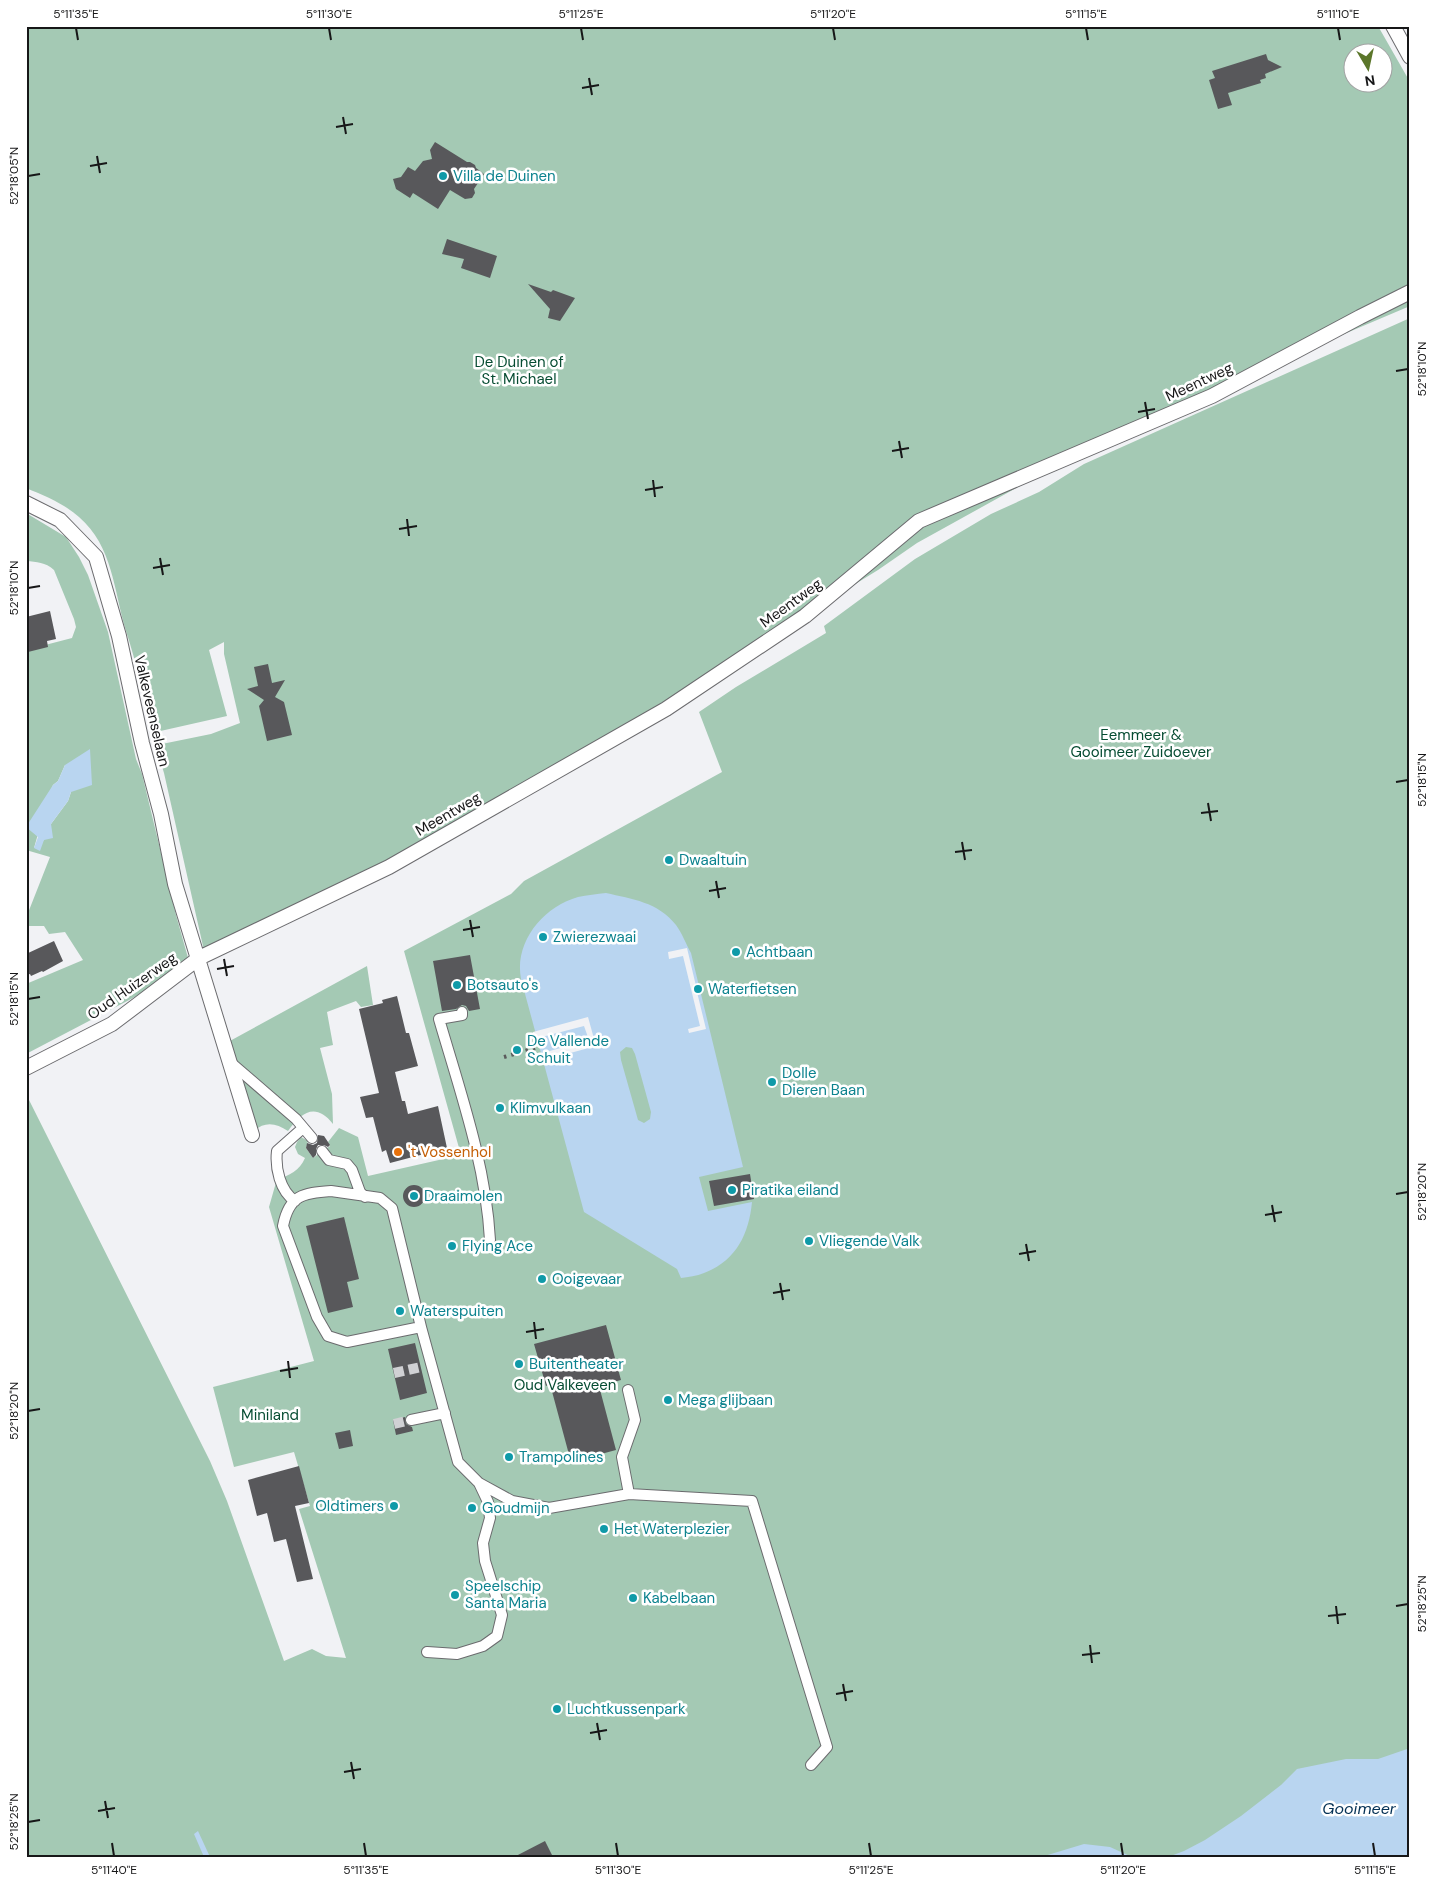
<svg xmlns="http://www.w3.org/2000/svg" width="1436" height="1883" viewBox="0 0 1436 1883" font-family="'DM Sans',sans-serif">
<rect width="100%" height="100%" fill="#f1f2f5"/>
<!-- green -->
<path fill="#a4c9b4" fill-rule="evenodd" d="M26,26h1352l32,56v224l-280,119 -213,118 -39,27 -277,171 -230,132 -166,82 -41,-182 -8,-27 1,-1 54,-11 29,-11 -16,-69v-12l-15,8 18,66 -71,16 -4,-1c-9,-34 -15,-67 -26,-100 -12,-39 -13,-85 -47,-114 -16,-14 -34,-21 -53,-29zM1354,52h30v30h-30z
M1410,318v1539h-1384v-763l184,367 17,40 57,160 28,-12 14,7 20,2 -47,-149 11,-3 -16,-54 -60,15 -21,-80 101,-26 -45,-154 8,-28c12,-3 23,-9 28,-21l-7,-4 -3,-7 2,-5 4,-5 7,4 -2,7 7,10 17,-12 -2,-4 11,-14 19,9 10,39 93,-21 -57,-204 107,-57 13,-13 198,-109 -23,-60 37,-25 90,-54 -2,-7 91,-67 76,-45 48,-22 45,-28z
M26,513l40,24 13,20 9,18 20,57 28,127 6,15 34,141 14,50 -59,34 -105,55v-70l57,-24 -18,-28 -16,2 -5,-8h-18v-8l24,-61 -24,-7v-200l46,-12 4,-11 -2,-8 -20,-49c-9,-8 -17,-8 -28,-9zM65,765l6,27 -3,9 -17,23 -7,16 -10,8 16,-56 3,-7 5,-4z
M367,966l6,39 -12,2 -5,-6 -29,11 6,33 -13,3 12,46 1,30c-17,-22 -32,-12 -45,7 -12,-8 -23,-10 -34,0l-26,-89z"/>
<!-- water -->
<path fill="#b9d5f0" fill-rule="evenodd" d="M90,749l2,36 -21,7 -3,9 -17,23 2,14 -9,2 -4,11 -6,-3 4,-11 -12,-10 27,-42 5,-4 7,-16z
M606,893c26,6 52,9 70,32 6,8 10,19 15,28l52,214 -44,10 9,34 44,-9c-3,32 -16,59 -48,71 -7,3 -16,4 -23,5l-4,-9 -93,-57 -63,-233c-7,-37 22,-72 57,-82 9,-2 19,-3 28,-4zM626,1047l6,1 3,6 16,58 -1,7 -6,4 -6,-3 -17,-60 -1,-8z
M1410,1748v109h-242l16,-6 21,-11 36,-24 40,-31 16,-16 49,-10h32z
M198,1831l12,26h-6l-10,-23z
M1084,1844l26,3 22,10h-91z"/>
<!-- pier -->
<path fill="#f1f2f5" d="M687,948l9,38h3l2,5 -4,1 9,37 -17,4 -1,-4 12,-3 -17,-70 -14,3 -1,-7z
M588,1017l8,29 -55,15 -2,-7 50,-14 -5,-14 -50,13 -1,-7z"/>
<!-- building -->
<path fill="#58585b" d="M1266,54l2,6 14,7 -17,7 1,4 -6,2 1,3 -33,10 4,12 -14,4 -9,-29 6,-2 -3,-7z
M435,142l32,20h3l5,3 1,3 8,6 -10,15 1,4 -3,5 -7,1 -15,-9 -12,19 -25,-16 -3,5 -14,-9 -3,-10 8,-2 7,-10 7,4 8,-10 9,-2 -2,-9z
M447,239l50,17 -7,22 -29,-10 3,-9 -22,-5z
M528,284l23,8 2,-2 22,8 -15,23 -12,-3 2,-9z
M50,611l6,28 -9,2 1,6 -20,5 -2,-9v-26z
M268,664l4,19 13,-3 -10,17 9,5 8,33 -25,6 -8,-35 5,-6 -17,-11 11,-3 -4,-19z
M54,941l9,20 -20,11 -1,-1 -11,5 -1,-2 -4,1v-21z
M470,955l10,54 -11,2 -3,-5 -4,-1 -6,4 -14,2 -9,-50z
M397,996l9,37h3l9,33 -23,6 7,29h3l3,13 30,-8 9,42 -57,15 -4,-13 -4,2 -9,-35 -7,1 -6,-21 19,-4 -20,-84 24,-6 -1,-3z
M318,1135l6,1 6,9 -2,2 -4,-2h-6l-2,4v6l-3,3 -7,-10 1,-5 6,2 4,-2z
M750,1174l4,25 -40,7 -5,-25z
M403 1196a11 11 0 1 1 22 0a11 11 0 1 1-22 0Z
M344,1217l15,62 -12,3 6,25 -25,6 -22,-87z
M606,1325l15,55 -22,6 17,64 -45,12 -21,-78 -4,2 -12,-42z
M415,1343l12,50 -27,7 -12,-51z
M405,1417l1,7 6,3 1,4 -17,4 -3,-15z
M350,1430l3,16 -14,3 -4,-16z
M299,1466l10,37 -14,3 18,73 -16,3 -11,-43 -12,3 -7,-29 -10,3 -9,-36z
M545,1841l8,16h-39z"/>
<g fill="none" stroke-linecap="round" stroke-linejoin="round">
<!-- pedestrian-tunnel -->
<path stroke="#d0d1d4" stroke-width="10" stroke-dasharray="10 5" stroke-linecap="butt" d="M394,1373l27,-6
M394,1424l17,-4"/>
<!-- pedestrian casing -->
<g stroke="#6b6b6e" stroke-width="12">
<path id="pedestrian" d="M462,1012v3l-23,4c21,72 47,146 51,221
M230,1062l66,57 16,19
M322,1151l7,9 18,4 5,6 8,22 5,5
M331,1191l49,7 12,10 29,119 -74,15 -19,-6 -11,-19 -34,-91c6,-31 20,-33 48,-35z
M295,1201c-15,-10 -20,-33 -18,-50l26,-23
M421,1327l37,135 21,21 33,18 37,7 80,-14 -7,-37 13,-37 -7,-30
M411,1420l34,-7
M629,1494l123,7 75,246 -16,18
M427,1652l30,2 26,-8 14,-10 5,-21 -17,-54 -2,-18 7,-25 -2,-16 -9,-19"/>
</g>
<!-- minor casing -->
<g stroke="#6b6b6e" stroke-width="16">
<path id="minor" d="M1393,26l17,31
M26,503l34,17 36,37 23,79 23,107 19,71 14,70 77,251
M26,1068l86,-44 87,-66 190,-91 277,-158 139,-93 114,-95 293,-125 148,-79 50,-25"/>
</g>
<!-- pedestrian -->
<use href="#pedestrian" stroke="#fff" stroke-width="10"/>
<!-- minor -->
<use href="#minor" stroke="#fff" stroke-width="14"/>
<!-- rail -->
<path stroke="#5a5b5c" stroke-width="4" stroke-dasharray="2.5 5" stroke-linecap="butt" d="M504,1057l31,-9"/>
</g>
<!-- ticks -->
<path fill="none" stroke="#171718" stroke-width="2" d="M76,28l2,12M329,28l2,12M581,28l2,12M833,28l2,12M1086,28l2,12M1338,28l2,12M589,78l3,17M582,88l17,-3M343,117l3,17M336,127l17,-3M97,156l3,17M90,166l17,-3M28,176l12,-2M1396,371l12,-2M1145,402l3,17M1138,412l17,-3M899,441l3,17M892,451l17,-3M653,480l2,17M645,490l18,-3M407,519l2,17M399,529l18,-3M160,558l3,17M153,568l17,-3M28,588l12,-2M1396,782l12,-2M1208,803l3,18M1201,813l17,-2M962,842l3,18M955,852l17,-2M716,881l3,17M709,891l17,-3M470,920l3,17M463,930l17,-3M224,959l3,17M217,969l17,-3M28,999l12,-2M1396,1194l12,-2M1272,1205l3,17M1265,1215l17,-3M1026,1244l3,17M1019,1254l17,-3M780,1283l3,17M773,1293l17,-3M534,1322l2,17M526,1332l18,-3M288,1361l2,17M280,1371l18,-3M28,1411l12,-2M1336,1606l2,18M1396,1606l12,-2M1328,1616l18,-2M1090,1645l2,18M1082,1655l18,-2M843,1684l3,17M836,1694l17,-3M597,1723l3,17M590,1733l17,-3M351,1762l3,17M344,1772l17,-3M105,1801l3,17M98,1811l17,-3M28,1822l12,-2M112,1843l2,13M364,1843l2,13M616,1843l2,13M869,1843l2,13M1121,1843l2,13M1373,1843l2,13"/>
<!-- markers -->
<g fill="#0f9aa8" stroke="#fff" stroke-width="2">
<circle cx="443" cy="176" r="5"/>
<circle cx="669" cy="860" r="5"/>
<circle cx="543" cy="937" r="5"/>
<circle cx="736" cy="952" r="5"/>
<circle cx="457" cy="985" r="5"/>
<circle cx="698" cy="989" r="5"/>
<circle cx="517" cy="1050" r="5"/>
<circle cx="772" cy="1082" r="5"/>
<circle cx="500" cy="1108" r="5"/>
<circle cx="732" cy="1190" r="5"/>
<circle cx="414" cy="1196" r="5"/>
<circle cx="809" cy="1241" r="5"/>
<circle cx="452" cy="1246" r="5"/>
<circle cx="542" cy="1279" r="5"/>
<circle cx="400" cy="1311" r="5"/>
<circle cx="519" cy="1364" r="5"/>
<circle cx="668" cy="1400" r="5"/>
<circle cx="509" cy="1457" r="5"/>
<circle cx="394" cy="1506" r="5"/>
<circle cx="472" cy="1508" r="5"/>
<circle cx="604" cy="1529" r="5"/>
<circle cx="455" cy="1595" r="5"/>
<circle cx="633" cy="1598" r="5"/>
<circle cx="557" cy="1709" r="5"/>
</g>
<circle fill="#e8710a" stroke="#fff" stroke-width="2" cx="398" cy="1152" r="5"/>
<g text-anchor="middle" dominant-baseline="central" stroke-width="5" stroke-linejoin="round" paint-order="stroke">
<!-- culture labels -->
<g font-size="15" fill="#0d838f" stroke="#fff" text-anchor="start">
<text x="453" y="176">Villa de Duinen</text>
<text x="679" y="860">Dwaaltuin</text>
<text x="553" y="937">Zwierezwaai</text>
<text x="746" y="952">Achtbaan</text>
<text x="467" y="985">Botsauto's</text>
<text x="708" y="989">Waterfietsen</text>
<text x="527" y="1041">De Vallende<tspan x="527" dy="17">Schuit</tspan></text>
<text x="782" y="1073">Dolle<tspan x="782" dy="17">Dieren Baan</tspan></text>
<text x="510" y="1108">Klimvulkaan</text>
<text x="742" y="1190">Piratika eiland</text>
<text x="424" y="1196">Draaimolen</text>
<text x="819" y="1241">Vliegende Valk</text>
<text x="462" y="1246">Flying Ace</text>
<text x="552" y="1279">Ooigevaar</text>
<text x="410" y="1311">Waterspuiten</text>
<text x="529" y="1364">Buitentheater</text>
<text x="678" y="1400">Mega glijbaan</text>
<text x="519" y="1457">Trampolines</text>
<text x="384" y="1506" text-anchor="end">Oldtimers</text>
<text x="482" y="1508">Goudmijn</text>
<text x="614" y="1529">Het Waterplezier</text>
<text x="465" y="1586">Speelschip<tspan x="465" dy="17">Santa Maria</tspan></text>
<text x="643" y="1598">Kabelbaan</text>
<text x="567" y="1709">Luchtkussenpark</text>
</g>
<!-- park labels -->
<g font-size="15" fill="#064c32" stroke="#fff">
<text x="519" y="362">De Duinen of<tspan x="519" dy="17">St. Michael</tspan></text>
<text x="1141" y="735">Eemmeer &amp;<tspan x="1141" dy="17">Gooimeer Zuidoever</tspan></text>
<text x="565" y="1385">Oud Valkeveen</text>
<text x="270" y="1415">Miniland</text>
</g>
<!-- street labels -->
<g font-size="15" fill="#171718" stroke="#fff">
<text transform="translate(1199 382) rotate(-25)">Meentweg</text>
<text transform="translate(791 603) rotate(-36)">Meentweg</text>
<text transform="translate(152 711) rotate(77)">Valkeveenselaan</text>
<text transform="translate(448 814) rotate(-30)">Meentweg</text>
<text transform="translate(132 986) rotate(-35)">Oud Huizerweg</text>
</g>
<!-- food labels -->
<g font-size="15" fill="#c56008" stroke="#fff" text-anchor="start">
<text x="408" y="1152">'t Vossenhol</text>
</g>
<!-- water labels -->
<g font-size="16" font-style="italic" fill="#043155" stroke="#fff">
<text x="1359" y="1808">Gooimeer</text>
</g>
</g>
<!-- border -->
<rect width="1436" height="1883" fill="none" stroke="#ffffff" stroke-width="55"/>
<!-- north arrow -->
<g transform="translate(1368 68) rotate(171)"><circle r="24" fill="#ffffff" stroke="#a2a2a3"/>
<path d="M0-4L9 19L0 12L-9 19Z" fill="#5b762a"/>
<text y="-8" font-size="14" font-weight="bold" text-anchor="middle" fill="#171718">N</text>
</g>
<rect x="28" y="28" width="1380" height="1828" fill="none" stroke="#171718" stroke-width="2"/>
<g font-size="12" text-anchor="middle" fill="#171718">
<text x="76" y="18">5°11'35"E</text>
<text x="329" y="18">5°11'30"E</text>
<text x="581" y="18">5°11'25"E</text>
<text x="833" y="18">5°11'20"E</text>
<text x="1086" y="18">5°11'15"E</text>
<text x="1338" y="18">5°11'10"E</text>
<text transform="translate(14 176) rotate(-90)" y="4">52°18'05"N</text>
<text transform="translate(1422 369) rotate(-90)" y="4">52°18'10"N</text>
<text transform="translate(14 588) rotate(-90)" y="4">52°18'10"N</text>
<text transform="translate(1422 780) rotate(-90)" y="4">52°18'15"N</text>
<text transform="translate(14 999) rotate(-90)" y="4">52°18'15"N</text>
<text transform="translate(1422 1192) rotate(-90)" y="4">52°18'20"N</text>
<text transform="translate(14 1411) rotate(-90)" y="4">52°18'20"N</text>
<text transform="translate(1422 1604) rotate(-90)" y="4">52°18'25"N</text>
<text transform="translate(14 1822) rotate(-90)" y="4">52°18'25"N</text>
<text x="114" y="1874">5°11'40"E</text>
<text x="366" y="1874">5°11'35"E</text>
<text x="618" y="1874">5°11'30"E</text>
<text x="871" y="1874">5°11'25"E</text>
<text x="1123" y="1874">5°11'20"E</text>
<text x="1375" y="1874">5°11'15"E</text>
</g>
</svg>
